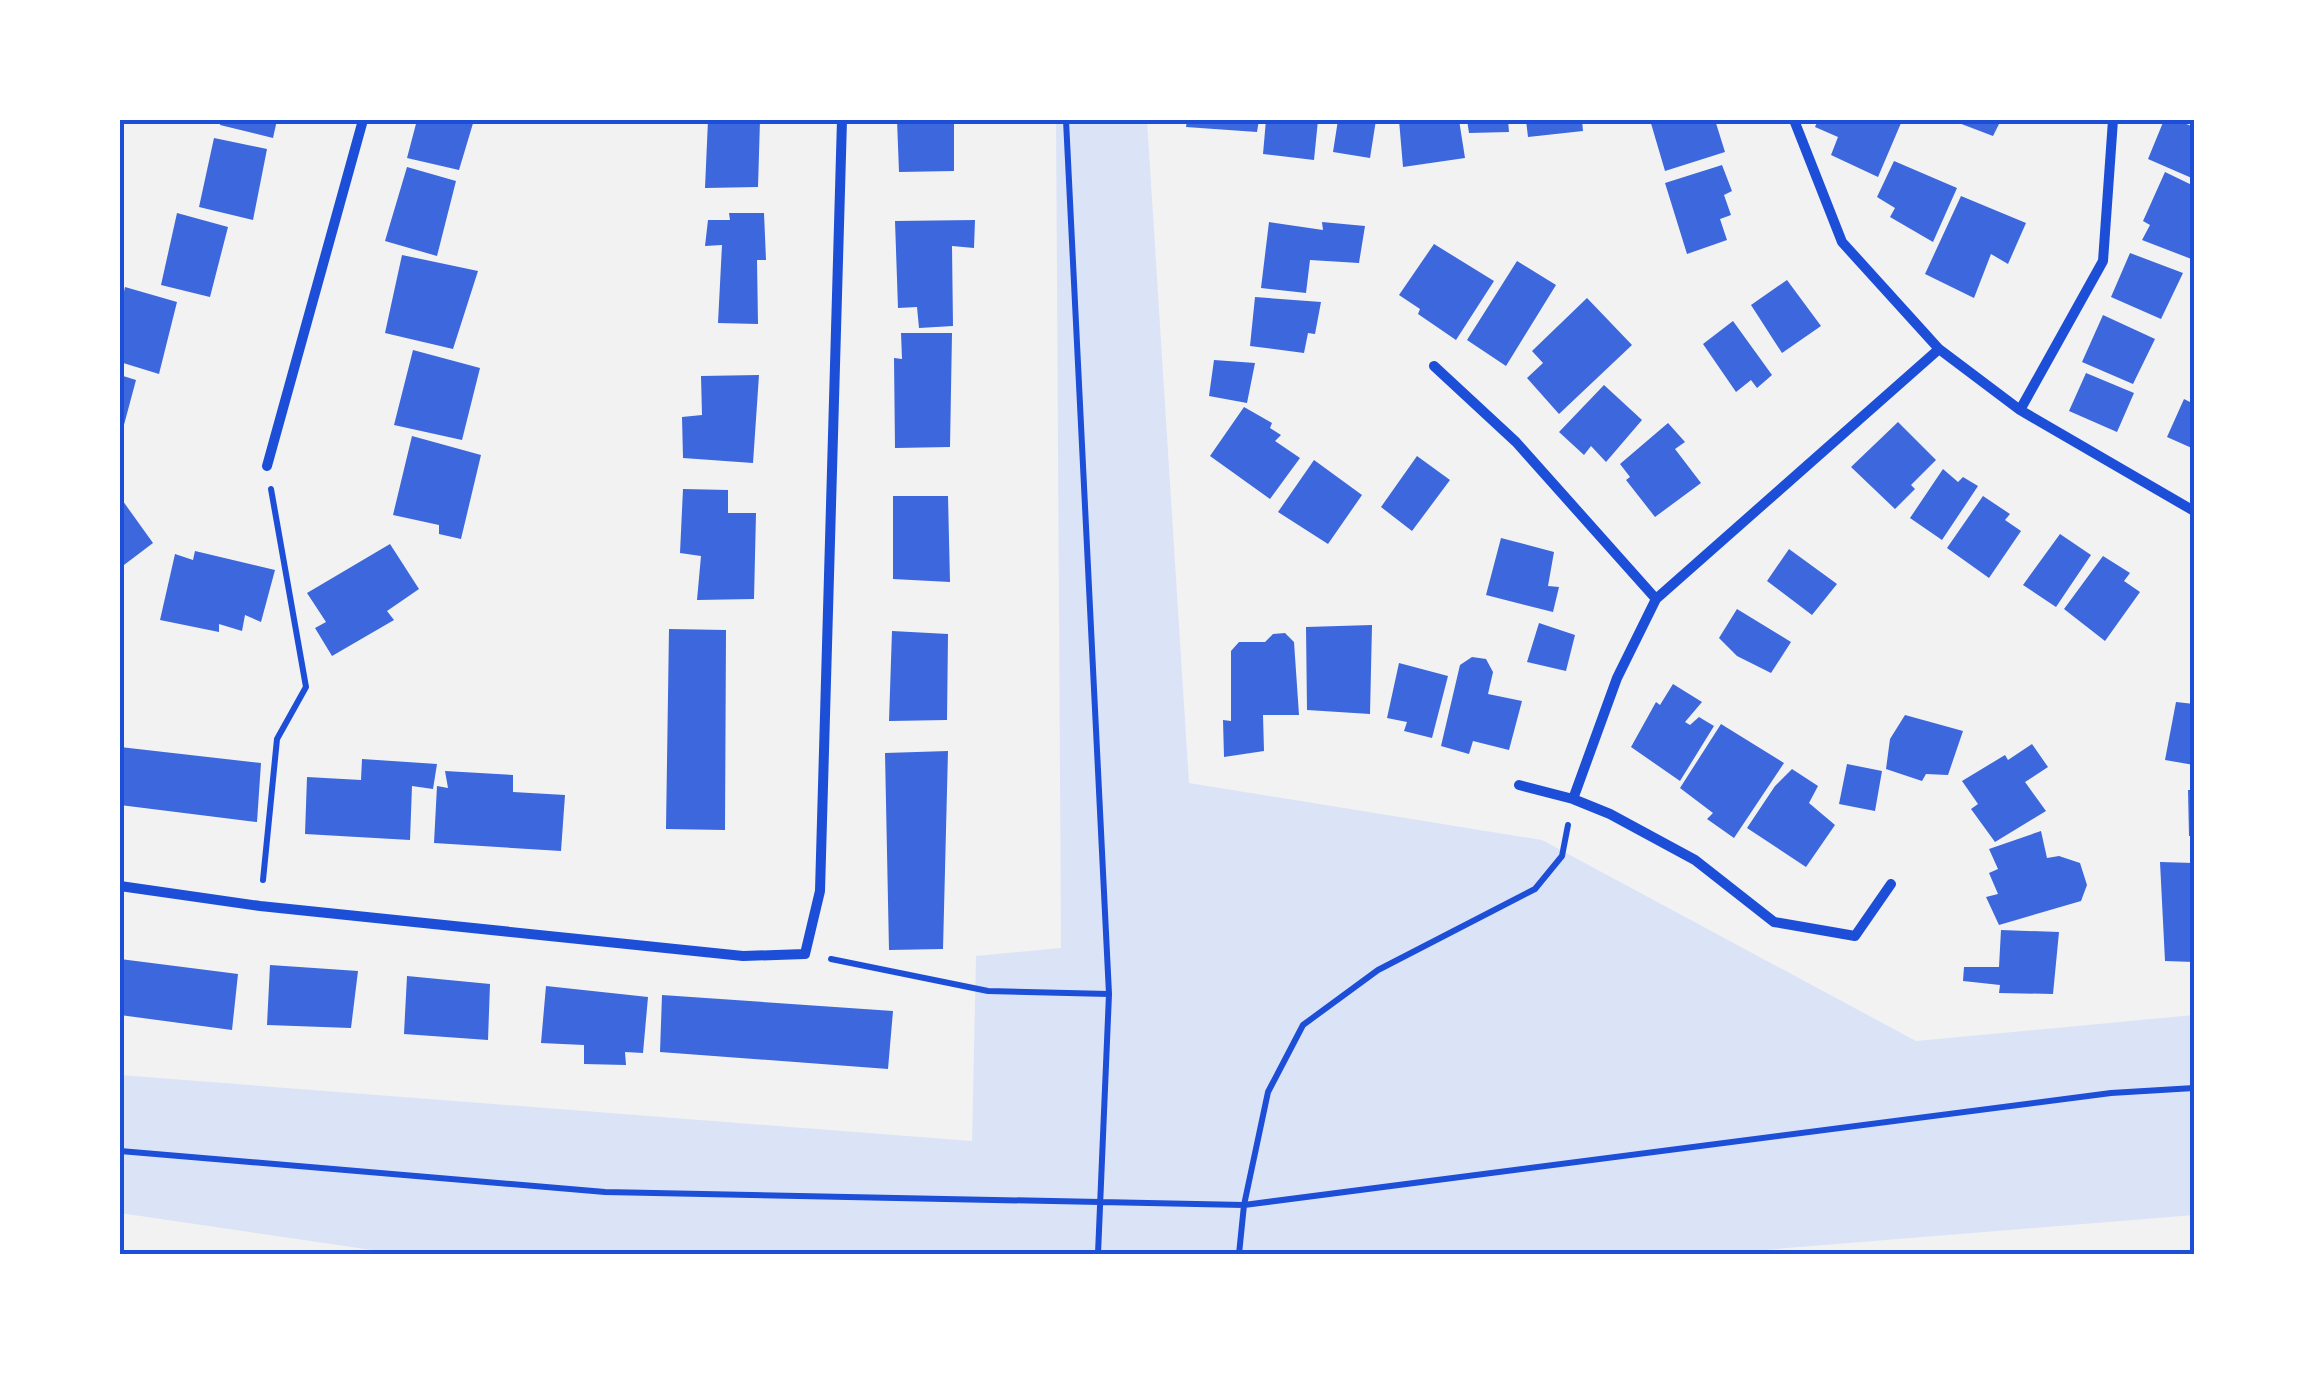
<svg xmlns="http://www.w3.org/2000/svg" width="2314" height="1374" viewBox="0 0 2314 1374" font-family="Figtree,sans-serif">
<rect width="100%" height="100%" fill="#f2f2f2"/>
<!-- green -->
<path fill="#dbe4f7" d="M1056,120h91l42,663 353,57 374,201 278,-26v200l-479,39h-1316l-279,-41v-138l852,66 4,-185 85,-8z"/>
<!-- building -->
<path fill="#3d67dc" d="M221,120h56l-4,18 -53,-13z
M417,120h57l-15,50 -52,-12z
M708,120h52l-2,67 -53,1z
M897,120h57v51l-55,1z
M1187,120h72l-2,12 -71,-5z
M1266,120h52l-4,40 -51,-6z
M1338,120h38l-6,38 -37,-6z
M1399,120h60l6,38 -62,9z
M1467,120h41l1,12 -40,1z
M1526,120h56l1,11 -55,6z
M1650,120h65l10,32 -60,19z
M1818,120h77l6,3 -23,54 -47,-22 7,-18 -23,-10z
M1951,120h50l-8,16z
M2164,120h12l18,7v52l-46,-20z
M214,138l53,11 -14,71 -54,-13z
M1894,161l63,27 -24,54 -43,-25 5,-9 -18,-11z
M1722,165l10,26 -8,4 7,20 -11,4 7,21 -40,14 -22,-71z
M407,167l49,14 -19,75 -52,-15z
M2165,172l29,14v74l-52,-20 8,-15 -7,-4z
M1961,196l65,27 -18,41 -17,-10 -17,44 -49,-24z
M177,213l51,14 -18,70 -49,-12z
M729,213h35l2,47h-9l1,64 -40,-1 4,-78 -17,1 3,-26h22z
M975,220l-1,28 -22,-2 1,80 -34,2 -2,-21 -19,1 -3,-87z
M1269,222l54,8 -1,-8 43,4 -6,37 -49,-3 -4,33 -45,-5z
M1434,244l60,37 -38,59 -38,-26 2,-5 -21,-14z
M2130,253l53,20 -22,46 -50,-22z
M402,255l76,16 -25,78 -68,-16z
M1517,261l39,24 -50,81 -39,-26z
M1787,280l34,46 -39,27 -31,-48z
M125,287l52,15 -18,72 -39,-12v-52z
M1255,297l66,5 -6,32 -7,-1 -4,20 -54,-7z
M1587,298l45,47 -73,69 -32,-36 16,-15 -11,-12z
M2103,315l52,24 -22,45 -51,-22z
M1733,321l39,54 -15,13 -6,-8 -15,12 -33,-48z
M901,333h51l-2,114 -55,1 -1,-90 8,1z
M413,350l67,18 -18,72 -68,-15z
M1214,360l41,3 -8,40 -38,-7z
M2086,373l48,20 -17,39 -48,-21z
M120,375l16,5 -15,56h-1z
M759,375l-6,88 -70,-5 -1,-41 20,-2 -1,-39z
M1604,385l38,35 -36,42 -15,-16 -7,9 -25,-23z
M2184,399l10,5v45l-27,-12z
M1244,407l28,16 -2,5 11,7 -6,6 25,17 -30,41 -60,-43z
M1898,422l38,38 -25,25 4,4 -20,20 -44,-42z
M1668,423l17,19 -10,7 26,34 -46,34 -29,-37 4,-3 -10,-13z
M412,436l69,19 -20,84 -22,-5v-9l-46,-10z
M1417,456l33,24 -38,51 -31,-24z
M1314,460l48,35 -34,49 -50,-32z
M1943,469l15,13 5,-5 15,9 -36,54 -32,-22z
M683,489l45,1v23h28l-2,86 -57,1 4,-44 -21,-3z
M893,496h55l2,86 -57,-3z
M1983,496l27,18 -5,6 16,11 -32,47 -42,-30z
M120,497l33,46 -33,25z
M2060,534l31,21 -35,52 -33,-22z
M1501,538l53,14 -6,34 11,1 -6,25 -67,-17z
M390,544l29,45 -32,22 7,9 -62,36 -17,-28 11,-6 -19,-29z
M1789,549l48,35 -25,31 -45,-34z
M195,551l80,19 -14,52 -16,-7 -3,16 -23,-7v8l-59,-12 15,-66 18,6z
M2103,556l27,17 -6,8 16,11 -35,49 -41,-32z
M1737,609l54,33 -20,31 -34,-17 -18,-18z
M1539,623l36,12 -9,36 -39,-9z
M1372,625l-2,89 -63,-4 -1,-83z
M669,629l57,1 -1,200 -59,-1z
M892,631l56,3 -1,86 -58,1z
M1285,633l9,9 5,73h-36l1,36 -40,6 -1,-37 8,1v-70l8,-9h26l8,-8z
M1472,657l14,2 7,13 -5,22 34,7 -13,49 -36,-9 -4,13 -28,-8 19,-81z
M1399,663l49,13 -16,62 -28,-7 3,-9 -20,-4z
M1673,684l29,18 -17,20 5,3 9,-8 15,9 -34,55 -49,-34 25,-45 4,3z
M2176,702l18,2v61l-29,-5z
M1905,715l58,16 -15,44 -22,-1 -4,7 -36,-12 4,-30z
M1721,724l63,39 -50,75 -27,-19 6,-6 -33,-25z
M2032,744l16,23 -23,15 21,29 -51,31 -24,-33 7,-5 -16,-23 43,-26 3,5z
M120,747l141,16 -4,59 -137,-17z
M948,751l-5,198 -54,1 -4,-197z
M362,759l75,5 -4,25 -21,-3 -2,54 -105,-6 2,-57 54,3z
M1847,764l35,7 -7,40 -36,-7z
M1792,769l26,17 -9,17 26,22 -29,42 -59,-39 28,-42z
M445,771l68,4v17l52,3 -4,56 -127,-8 3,-57 11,2z
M2188,790h6v46h-5z
M2041,831l6,27 12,-2 21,7 7,22 -6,16 -82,24 -13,-28 12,-3 -9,-21 9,-4 -9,-20z
M2160,862l34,1v99l-29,-1z
M2001,930l58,2 -6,62 -54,-1 1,-8 -37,-4 1,-14h35z
M120,959l118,15 -6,56 -112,-15z
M270,965l88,6 -7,57 -84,-3z
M407,976l83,8 -2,56 -84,-6z
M546,986l102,11 -5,56 -18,-1 1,13 -42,-1v-19l-43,-2z
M662,995l231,16 -5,58 -228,-17z"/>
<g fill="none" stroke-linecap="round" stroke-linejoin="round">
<!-- path -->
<path stroke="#1d4ed8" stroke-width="6" d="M1066,120l43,874 -11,260
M263,880l14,-141 29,-52 -35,-198
M831,959l157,32 121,3
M120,1151l485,41 639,13 867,-112 83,-5
M1239,1254l5,-49 24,-113 35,-67 75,-55 157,-81 27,-33 6,-31"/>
<!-- minor -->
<path stroke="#1d4ed8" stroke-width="10" d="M1794,120l48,122 97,107 81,61 174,101
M1434,366l82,76 140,157
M2020,410l83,-149 10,-141
M267,466l96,-346
M1519,785l54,14
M1891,884l-36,52 -81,-14 -79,-62 -85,-46 -37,-15 44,-121 39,-79 283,-250
M120,886l140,20 483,50 62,-2 15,-63 22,-771"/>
</g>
<!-- border -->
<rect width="2314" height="1374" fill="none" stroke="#ffffff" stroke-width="245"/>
<rect x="122" y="122" width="2070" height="1130" fill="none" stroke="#1d4ed8" stroke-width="4"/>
</svg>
